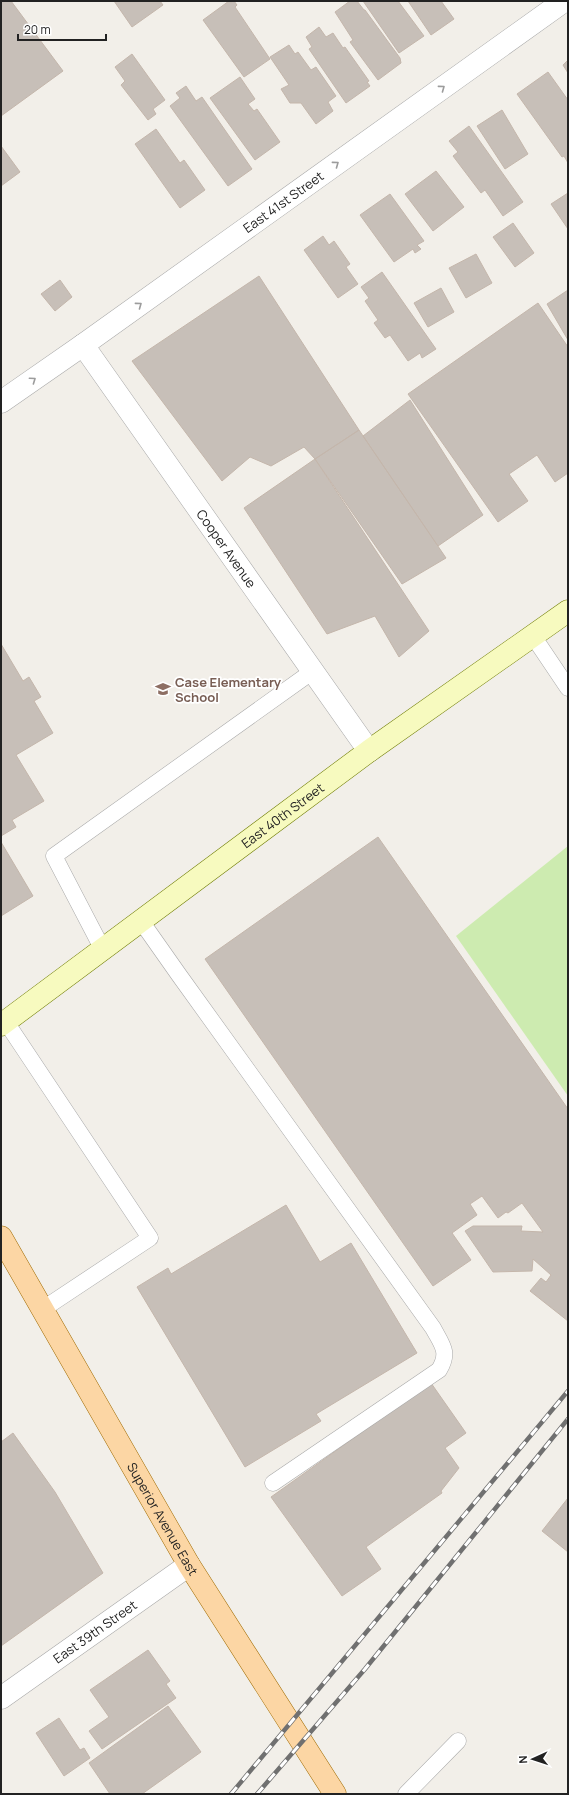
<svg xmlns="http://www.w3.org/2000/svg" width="569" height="1795" viewBox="0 0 569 1795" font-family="Manrope,sans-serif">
<rect width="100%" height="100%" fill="#f2efe9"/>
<!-- grass -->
<path fill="#cdebb0" d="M568,846v250l-112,-160z"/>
<!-- building -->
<path fill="#c7bfb8" stroke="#c4b6ab" d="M1,1h10l52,70 -62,45z
M114,1h46l3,4 -31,22z
M229,1l2,1 3,-1 3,4 -2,2 35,52 -26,18 -41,-57z
M350,1h7l7,9h1l35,48 1,5 -23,17 -28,-38 3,-2 -18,-28z
M363,1h35l26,35 -25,17z
M408,1h33l13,18 -23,16z
M319,27l7,10 7,-4 10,15 2,-1 24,34 -2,1 3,4 -24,17 -37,-54 3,-2 -6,-10z
M289,45l6,9 3,-2 13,18 5,-3 20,29 -8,6 5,9 -17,13 -15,-21h-11l-9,-14 8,-4 -19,-28z
M132,54l33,46 -12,9 3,5 -8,6 -27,-35 4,-4 -10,-14z
M568,60v13l-5,-8z
M548,72l20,28v63l-4,-7 -2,1 -45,-63z
M240,77l15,22 -7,5 6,7 3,-2 23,33 -25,18 -45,-62z
M186,86l10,15 6,-4 50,72 -24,17 -58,-80 10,-8 -4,-5z
M502,110l26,44 -23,15 -28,-43z
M469,126l54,76 -20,14 -18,-26 -4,3 -28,-37 5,-4 -9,-11z
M156,129l24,34 4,-3 21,30 -25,18 -45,-64z
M1,146l19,26 -19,14z
M436,171l28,36 -31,24 -28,-37z
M568,193v36l-17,-25z
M390,194l34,47 -7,4 4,4 -6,4 -2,-4 -19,13 -34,-47z
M513,223l21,30 -19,14 -22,-30z
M323,236l6,9 5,-4 16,23 -4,3 12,17 -20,14 -34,-48z
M476,254l16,29 -26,15 -17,-30z
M382,272l54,77 -14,9 -2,-5 -12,8 -18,-26 -5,3 -11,-15 4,-3 -13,-19 4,-3 -8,-11z
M259,276l100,154 -44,29 -11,-12 -33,19 -21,-9 -28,24 -90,-120z
M60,280l12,17 -17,14 -14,-17z
M441,288l13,24 -26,15 -14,-24z
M568,290v50l-21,-36z
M538,303l30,44v126l-13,9 -18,-27 -28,19 19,27 -30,21 -90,-128z
M410,400l73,115 -45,31 -75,-110z
M359,430l87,128 -44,26 -87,-125z
M315,459l114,172 -30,26 -24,-41 -48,18 -83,-126z
M1,644l22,37 6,-4 12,20 -7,4 19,32 -37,22 28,46 -32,19 4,7 -15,9z
M378,837l190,272v212l-38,-30 11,-13 5,4 5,-7 -18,-16 -1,12 -39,1 -28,-41 8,-5h49l-1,5 22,1 -21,-29 -14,10 -2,-1 -8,6 -16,-22 -12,8 7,11 -25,18 19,27 -38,26 -228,-327z
M1,842l32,54 -32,20z
M286,1205l34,57 31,-19 66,110 -101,61 5,7 -76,46 -108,-180 31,-19 3,6z
M431,1383l35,50 -21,15 14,20 -18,23 1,2 -76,54 15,22 -39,27 -71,-99z
M13,1433l42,59 48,81 -102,73v-204z
M568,1498v54l-26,-21z
M148,1650l22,31 -4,3 10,14 -74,51 -13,-18 20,-14 -19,-27z
M168,1706l33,46 -59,42h-32l-21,-31z
M59,1718l21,32 4,-2 6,10 -26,18 -28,-43z"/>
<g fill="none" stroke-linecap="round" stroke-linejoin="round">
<!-- lane casing -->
<g stroke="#a9a9a9" stroke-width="17">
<path id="lane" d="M533,636l35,52
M141,921l38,54 254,353c9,17 17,24 6,42l-166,113
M103,950l-49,-94 259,-185
M6,1022l144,216 -107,71
M406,1794l52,-53"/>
</g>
<!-- street casing -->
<g stroke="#a9a9a9" stroke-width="23">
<g id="street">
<path id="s1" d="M83,345l286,406"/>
<path id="s2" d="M1,402l82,-57 481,-344"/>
<path id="s3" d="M1,1698l188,-133"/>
</g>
</g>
<!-- secondary casing -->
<g stroke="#707d05" stroke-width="23">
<g id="secondary">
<path id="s4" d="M1,1025l368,-274 199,-140"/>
</g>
</g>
<!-- primary casing -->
<g stroke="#a06b00" stroke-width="23">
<g id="primary">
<path id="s5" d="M1,1237l188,328 146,229"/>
</g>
</g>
<!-- lane -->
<use href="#lane" stroke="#fff" stroke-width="16"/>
<!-- street -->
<use href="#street" stroke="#fff" stroke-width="22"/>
<!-- secondary -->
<use href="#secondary" stroke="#f7fabf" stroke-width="22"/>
<!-- primary -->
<use href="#primary" stroke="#fcd6a4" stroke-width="22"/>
<!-- rail casing -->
<g stroke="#707070" stroke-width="4.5">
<path id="rail" d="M231,1794l337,-403
M257,1794l108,-125 203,-250"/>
</g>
<!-- rail -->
<use href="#rail" stroke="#fff" stroke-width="3" stroke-dasharray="9" stroke-linecap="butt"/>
</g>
<!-- one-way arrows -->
<defs><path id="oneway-chevron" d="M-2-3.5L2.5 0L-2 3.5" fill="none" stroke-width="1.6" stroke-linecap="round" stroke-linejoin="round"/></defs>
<g stroke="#9c9c9c">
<use href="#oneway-chevron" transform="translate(442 88) rotate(-36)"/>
<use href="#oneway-chevron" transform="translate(336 164) rotate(-36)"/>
<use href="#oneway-chevron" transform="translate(139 305) rotate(-36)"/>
<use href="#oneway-chevron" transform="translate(33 380) rotate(-35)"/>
</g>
<!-- icons -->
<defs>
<g id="school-bare" transform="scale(1.2)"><path d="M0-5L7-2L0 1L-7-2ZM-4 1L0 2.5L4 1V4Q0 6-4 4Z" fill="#8d6e63" stroke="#fff" stroke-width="2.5" paint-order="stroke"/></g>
</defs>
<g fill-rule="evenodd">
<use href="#school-bare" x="163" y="689"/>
</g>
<g text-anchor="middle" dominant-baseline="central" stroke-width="3.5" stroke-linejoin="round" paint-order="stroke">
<!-- street labels -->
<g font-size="13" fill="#222" stroke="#fff">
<text stroke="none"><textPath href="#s2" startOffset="346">East 41st Street</textPath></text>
<text stroke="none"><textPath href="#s1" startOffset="249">Cooper Avenue</textPath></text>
<text stroke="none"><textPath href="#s4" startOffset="351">East 40th Street</textPath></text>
<text stroke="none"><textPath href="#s5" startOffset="325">Superior Avenue East</textPath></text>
<text stroke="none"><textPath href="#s3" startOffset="115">East 39th Street</textPath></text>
</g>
<!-- education labels -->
<g font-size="13" font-weight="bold" fill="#785e54" stroke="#fff" text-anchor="start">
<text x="175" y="682">Case Elementary<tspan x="175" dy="15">School</tspan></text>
</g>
</g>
<!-- border -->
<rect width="569" height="1795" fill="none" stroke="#222222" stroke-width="4"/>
<!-- north arrow -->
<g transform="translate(533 1759) rotate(267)" stroke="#ffffff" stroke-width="3" paint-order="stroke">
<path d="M0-3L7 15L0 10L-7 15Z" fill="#222222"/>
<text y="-6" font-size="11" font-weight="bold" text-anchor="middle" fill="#222222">N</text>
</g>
<!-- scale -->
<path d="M18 34v6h88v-6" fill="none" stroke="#222222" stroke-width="2"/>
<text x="24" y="34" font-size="12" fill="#222222" stroke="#ffffff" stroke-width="3" paint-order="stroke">20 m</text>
</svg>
